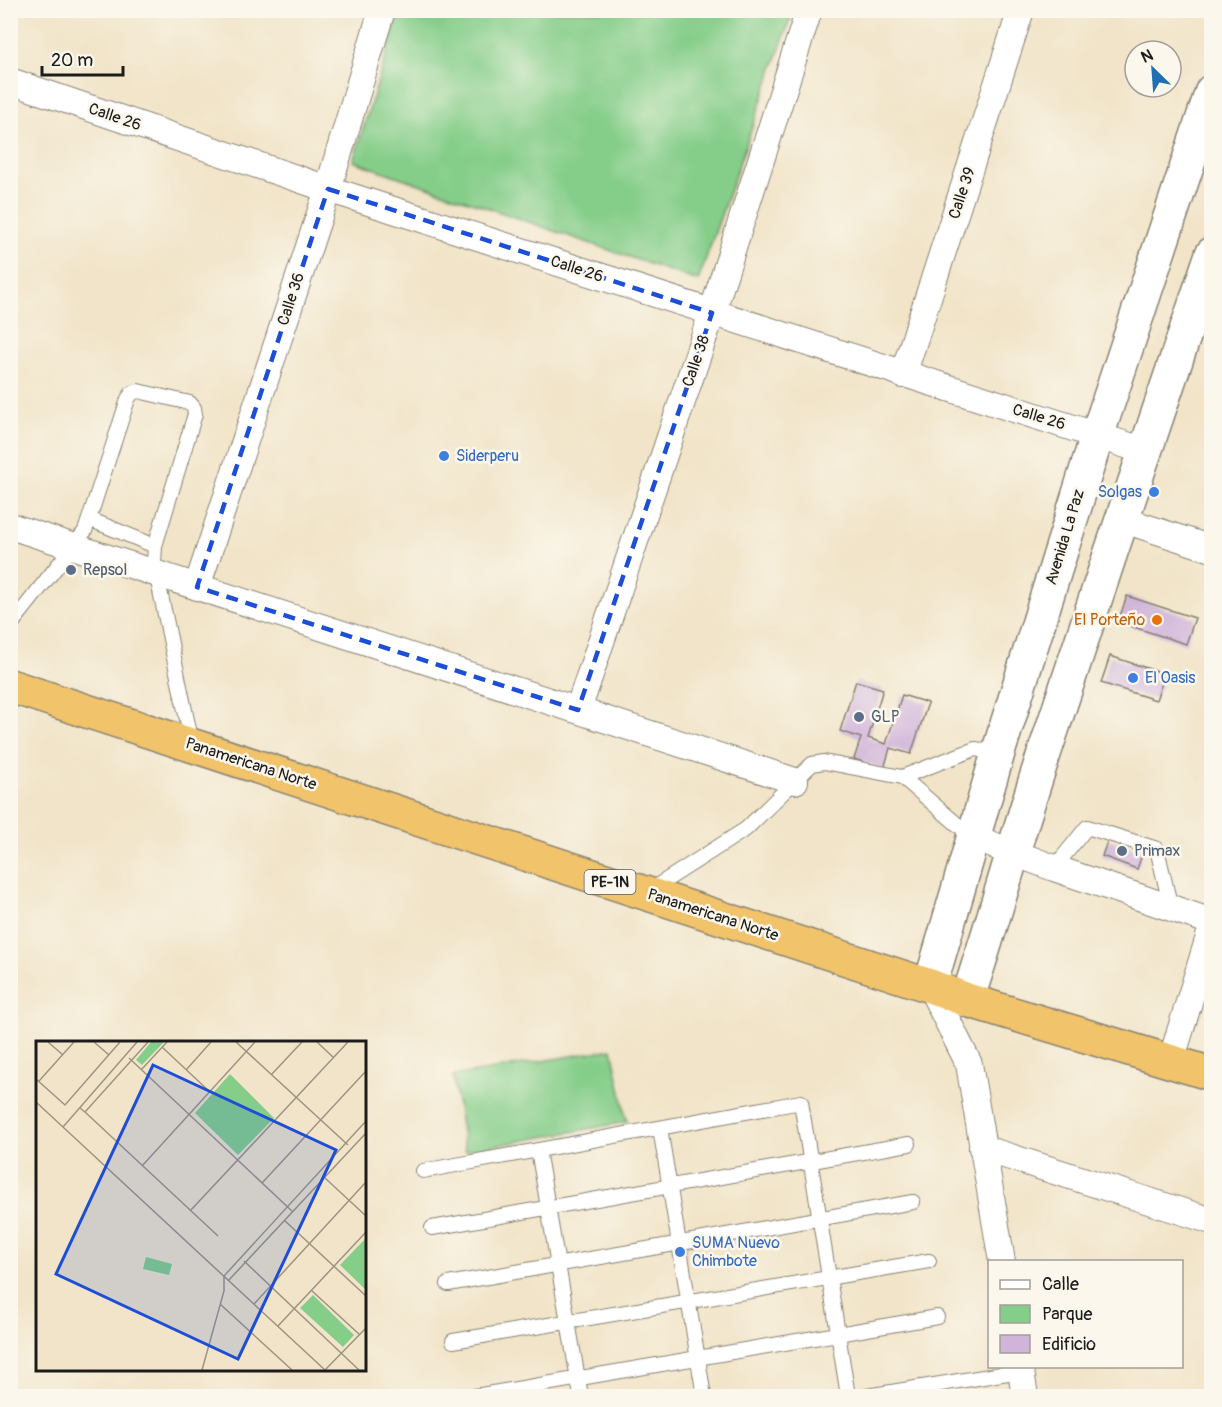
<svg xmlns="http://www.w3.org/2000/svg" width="1222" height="1407" viewBox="0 0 1222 1407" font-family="Pangolin,sans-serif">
<rect width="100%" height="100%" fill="#fbf7ec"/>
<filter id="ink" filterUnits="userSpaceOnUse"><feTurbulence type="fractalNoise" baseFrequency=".0167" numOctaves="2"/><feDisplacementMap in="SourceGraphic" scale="12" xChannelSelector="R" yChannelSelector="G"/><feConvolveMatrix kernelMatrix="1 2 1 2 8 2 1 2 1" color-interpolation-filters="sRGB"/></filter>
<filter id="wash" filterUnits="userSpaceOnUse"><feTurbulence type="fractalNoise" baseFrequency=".008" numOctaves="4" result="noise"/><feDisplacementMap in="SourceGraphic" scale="24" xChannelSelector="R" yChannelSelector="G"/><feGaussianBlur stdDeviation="1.35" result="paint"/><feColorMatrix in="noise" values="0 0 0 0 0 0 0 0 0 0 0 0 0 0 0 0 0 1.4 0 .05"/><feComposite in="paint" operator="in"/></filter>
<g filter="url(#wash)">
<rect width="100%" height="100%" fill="#f1e4c8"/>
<!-- green -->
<path fill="#85ce89" stroke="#507552" stroke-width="1.5" d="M400,11h393l-95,270 -345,-120z
M612,1049l15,73 -162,29 -12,-75z"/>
<g id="blocks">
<!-- building -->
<path fill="#d0b4da" d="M1127,596l68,22 -9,26 -68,-22z
M1110,656l55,18 -9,26 -55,-17z
M856,681l27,8 -15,49 18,6 16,-49 26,8 -17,51 -21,-6 -6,21 -30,-10 7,-21 -21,-7z
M1108,839l35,13 -6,17 -35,-13z"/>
</g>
</g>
<g filter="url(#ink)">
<use href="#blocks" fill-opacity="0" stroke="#868072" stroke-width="1.5"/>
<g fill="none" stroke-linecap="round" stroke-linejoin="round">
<!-- service casing -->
<g stroke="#868072" stroke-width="16">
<path id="service" d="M89,519l39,-120 4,-6 6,-2 52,12 4,5 1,6 -40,132
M10,626l75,-95 4,-12 66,27 -1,16 38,182
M902,777l73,-28 23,4
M1054,868l33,-41 70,22 14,59
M649,891l97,-62 66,-65 12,-2 78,15 70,60
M660,1128l44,268
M538,1150l43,246
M423,1171l378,-69 47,294
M432,1228l477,-84
M448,1284l465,-82
M453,1341l476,-80
M475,1396l462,-79
M867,1396l153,-25"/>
</g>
<!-- minor casing -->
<g stroke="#868072" stroke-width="28">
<path id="minor" d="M10,81l318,108 817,262
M903,375l118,-365
M1121,519l91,30
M10,526l785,255
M197,587l131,-398 54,-179
M578,710l134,-397 97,-303
M974,838l80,30 158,54
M930,986l39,78 33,198
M1171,1061l41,-134
M982,1148l230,73
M1020,1366l5,30"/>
</g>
<!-- tertiary casing -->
<g stroke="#868072" stroke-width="36">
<path id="tertiary" d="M930,986l68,-233 99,-317 115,-345
M967,1000c27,-80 49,-162 76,-243 55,-168 112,-336 169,-503"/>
</g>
<!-- trunk casing -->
<g stroke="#868072" stroke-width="36">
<path id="trunk" d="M10,686l920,300 37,14 245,74"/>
</g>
<!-- service -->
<use href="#service" stroke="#fff" stroke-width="14"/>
<!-- minor -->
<use href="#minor" stroke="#fff" stroke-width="26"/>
<!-- tertiary -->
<use href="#tertiary" stroke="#fff" stroke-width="33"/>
<!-- trunk -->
<use href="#trunk" stroke="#f1c36a" stroke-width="33"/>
</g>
</g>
<!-- marked area -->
<path fill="none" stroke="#1d4ed8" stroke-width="4.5" stroke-dasharray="12 8" stroke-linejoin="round" d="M328,189l384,124 -134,397 -381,-123z"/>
<!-- markers -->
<g fill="#3f7fe0" stroke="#fbf7ec" stroke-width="2">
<circle cx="444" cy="456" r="6"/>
<circle cx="1154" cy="492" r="6"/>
<circle cx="1133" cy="678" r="6"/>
<circle cx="680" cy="1252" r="6"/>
</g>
<g fill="#5c6f8a" stroke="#fbf7ec" stroke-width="2">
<circle cx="71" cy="570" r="6"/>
<circle cx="859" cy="717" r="6"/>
<circle cx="1122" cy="851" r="6"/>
</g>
<circle fill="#e8710a" stroke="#fbf7ec" stroke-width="2" cx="1157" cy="620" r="6"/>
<g text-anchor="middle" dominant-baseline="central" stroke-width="5" stroke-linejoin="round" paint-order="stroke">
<!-- shield labels -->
<rect fill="#fbf7ec" stroke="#5f5e5a" stroke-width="1.5" x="584.5" y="870" width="51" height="24" rx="4.5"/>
<g font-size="15" font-weight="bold" fill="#1c1c1c">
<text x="610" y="882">PE-1N</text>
</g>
<!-- street labels -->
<g font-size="16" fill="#1c1c1c" stroke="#fbf7ec">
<text transform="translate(115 117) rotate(19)">Calle 26</text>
<text transform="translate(962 193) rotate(-72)">Calle 39</text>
<text transform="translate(577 269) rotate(18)">Calle 26</text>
<text transform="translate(291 299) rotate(-72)">Calle 36</text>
<text transform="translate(696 361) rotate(-71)">Calle 38</text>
<text transform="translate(1039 417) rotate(17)">Calle 26</text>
<text transform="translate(1065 537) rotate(-73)">Avenida La Paz</text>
<text transform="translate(251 764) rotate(18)">Panamericana Norte</text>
<text transform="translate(713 915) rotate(18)">Panamericana Norte</text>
</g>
<!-- shop labels -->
<g font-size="16" fill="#366cbe" stroke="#fbf7ec" text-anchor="start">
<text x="456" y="456">Siderperu</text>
<text x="1142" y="492" text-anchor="end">Solgas</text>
<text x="1145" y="678">El Oasis</text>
<text x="692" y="1243">SUMA Nuevo<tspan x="692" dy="18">Chimbote</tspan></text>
</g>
<!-- service labels -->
<g font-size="16" fill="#4e5e75" stroke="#fbf7ec" text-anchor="start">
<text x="83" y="570">Repsol</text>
<text x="871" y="717">GLP</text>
<text x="1134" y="851">Primax</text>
</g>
<!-- food labels -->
<g font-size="16" fill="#c56008" stroke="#fbf7ec" text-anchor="end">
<text x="1145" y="620">El Porteño</text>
</g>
</g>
<!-- overview -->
<g transform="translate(36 1041)">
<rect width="330" height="330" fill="#f1e4c8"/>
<path d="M115,1h13l-22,23 -6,-5zM194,33l44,44 -36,37 -43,-42zM330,197v52l-26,-25zM110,216l26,7 -3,11 -26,-6zM277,254l41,40 -11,12 -43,-39z" fill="#85ce89"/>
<path fill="none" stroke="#9c9483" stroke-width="1.5" d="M12,1l15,13M58,1l15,13M200,1l112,103M281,1l17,16M126,6l48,45M93,17l164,154M105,29l26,-28M150,29l25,-28M235,34l31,-33M0,38l29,26 55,-63M3,40l35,-39M0,61l289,268M44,67l5,4 63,-70M49,71l133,124M27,86l74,-85M106,125l113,-124M289,137l41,38M226,142l104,-112M154,170l158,-169M248,179l82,76M208,220l115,109M192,240l138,-148M275,249l49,45M184,263l72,66M218,263l112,-122M242,285l88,-94M166,329l22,-79v-15l142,-155M289,329l41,-42"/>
<path fill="#1d4ed8" fill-opacity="0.15" stroke="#1d4ed8" stroke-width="3" d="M117,24l183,85 -98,209 -182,-85z"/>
<rect width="330" height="330" fill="none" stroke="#1c1c1c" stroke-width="3"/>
</g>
<!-- margin -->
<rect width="1222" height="1407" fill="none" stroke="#fbf7ec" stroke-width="36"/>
<!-- legend -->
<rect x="988" y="1260" width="195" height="108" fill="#fbf7ec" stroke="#a29f99" stroke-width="1.5"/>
<rect x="1000" y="1280" width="30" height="9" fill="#ffffff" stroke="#a29f99" stroke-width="1.5"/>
<text x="1042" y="1290" font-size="18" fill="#1c1c1c">Calle</text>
<rect x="1000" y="1305" width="30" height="18" fill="#85ce89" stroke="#a29f99" stroke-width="1.5"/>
<text x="1042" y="1320" font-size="18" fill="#1c1c1c">Parque</text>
<rect x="1000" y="1335" width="30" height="18" fill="#d0b4da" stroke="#a29f99" stroke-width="1.5"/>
<text x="1042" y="1350" font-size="18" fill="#1c1c1c">Edificio</text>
<!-- north arrow -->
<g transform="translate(1153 69) rotate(335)"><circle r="28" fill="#fbf7ec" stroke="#a29f99" stroke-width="1.5"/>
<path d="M0-4.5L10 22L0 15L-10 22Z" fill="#1f6fb2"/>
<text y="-9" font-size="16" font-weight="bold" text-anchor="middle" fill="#1c1c1c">N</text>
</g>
<!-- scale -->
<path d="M42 66v9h81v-9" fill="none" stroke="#1c1c1c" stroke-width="3"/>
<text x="51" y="66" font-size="18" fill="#1c1c1c" stroke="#fbf7ec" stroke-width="4.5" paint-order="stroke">20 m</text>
</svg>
